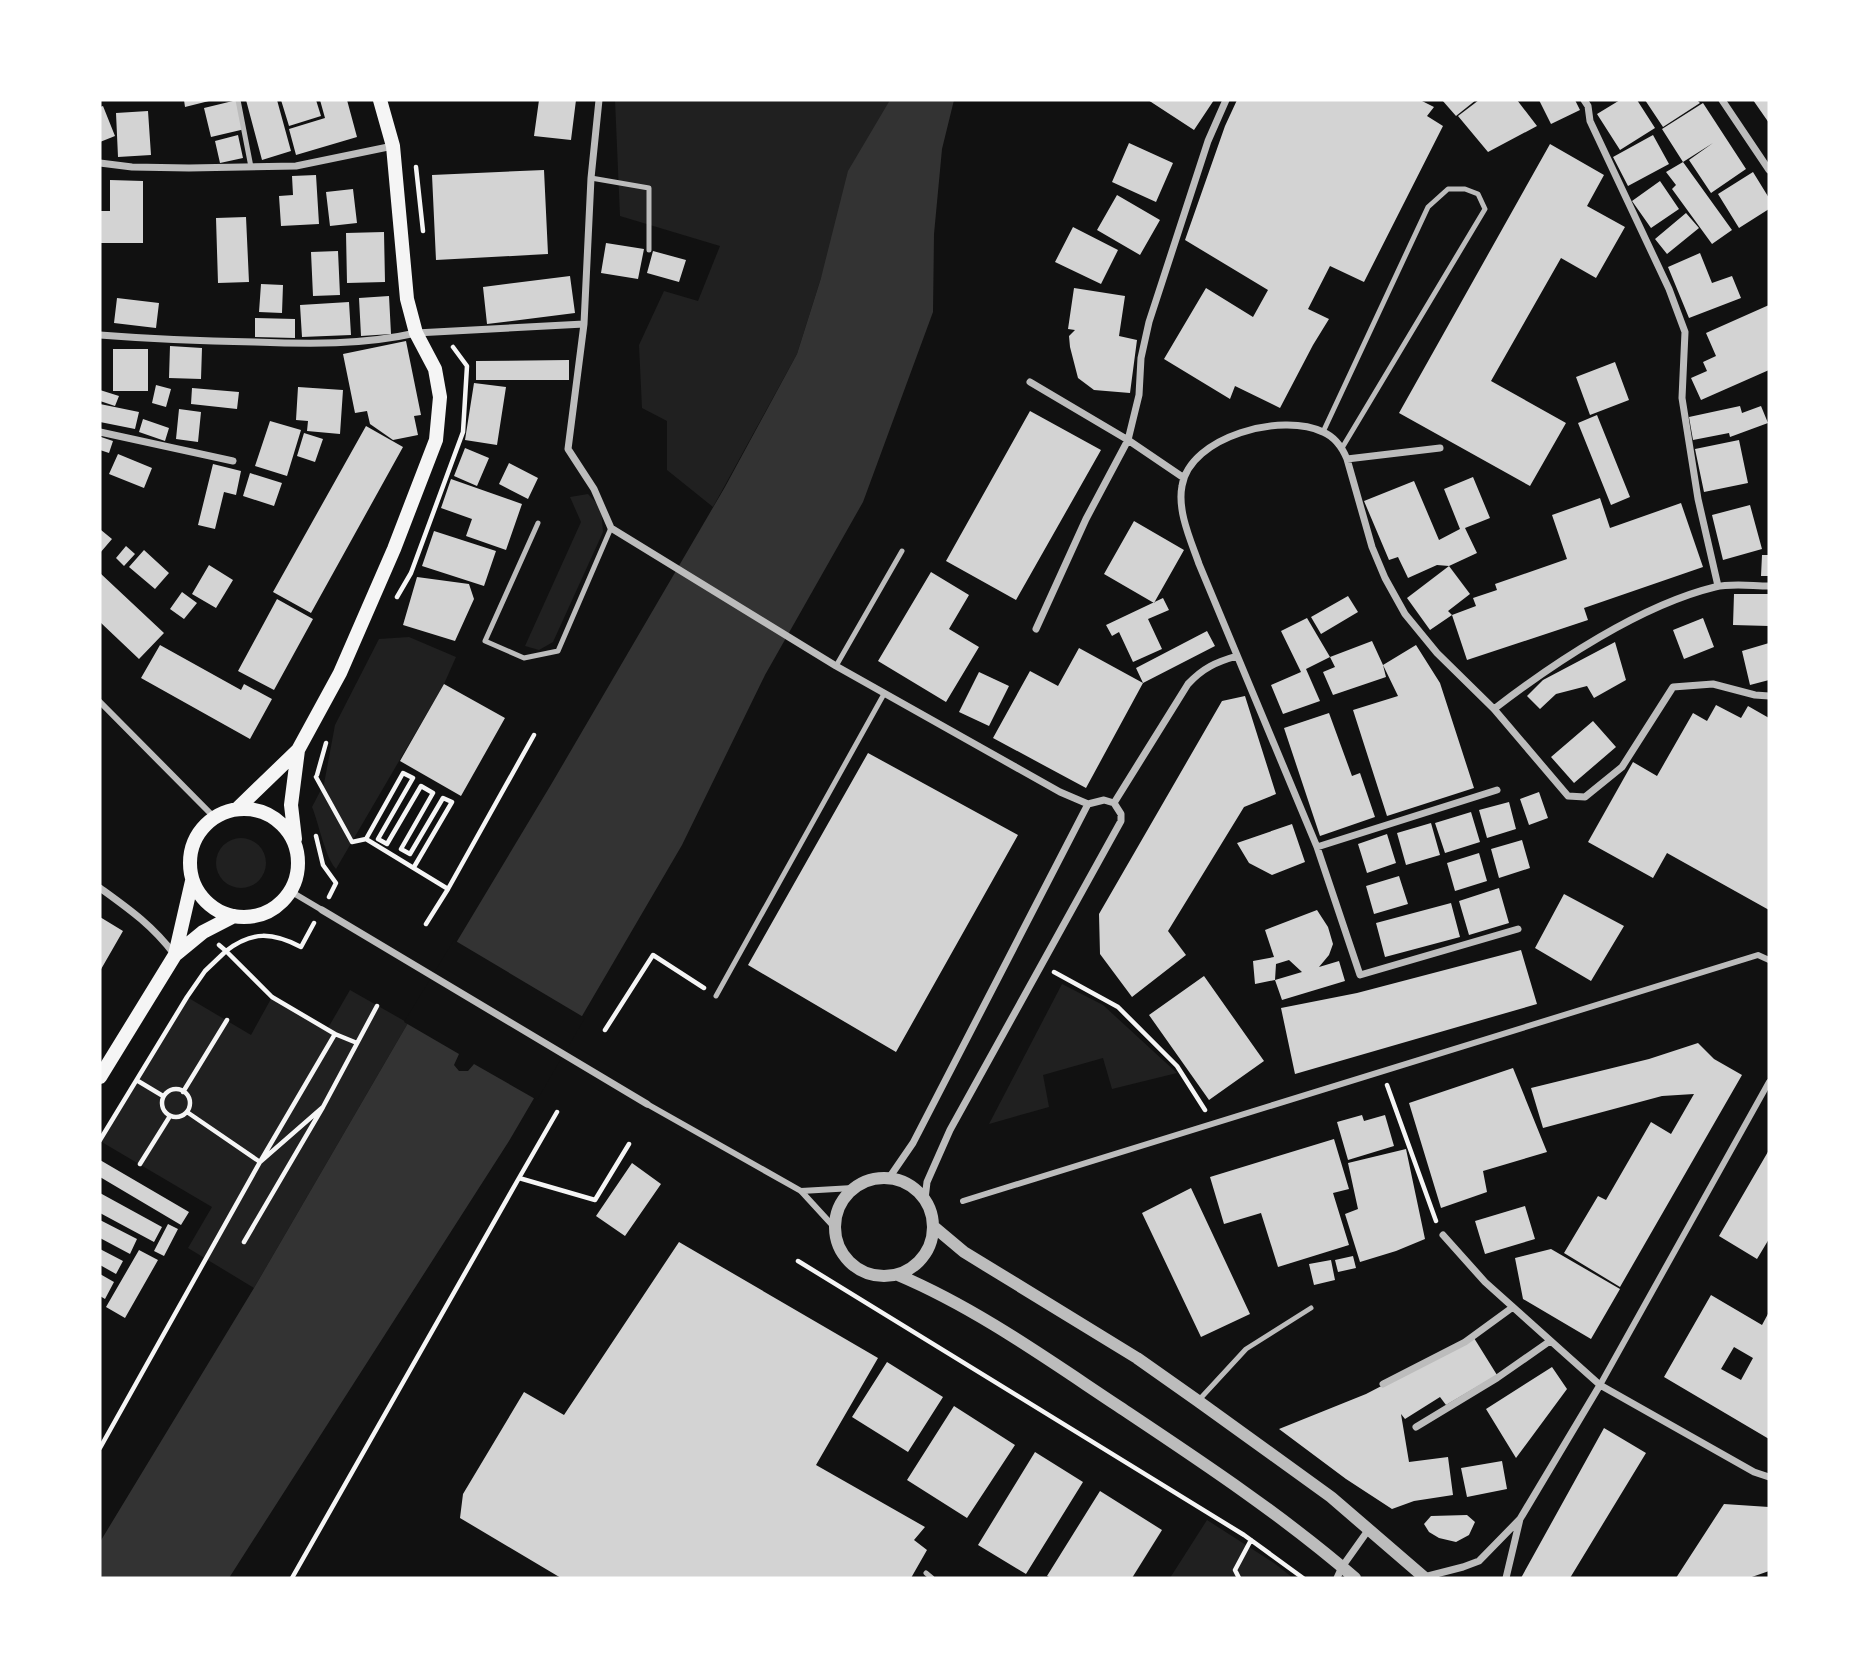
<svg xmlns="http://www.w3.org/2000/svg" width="1869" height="1678" viewBox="0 0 1869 1678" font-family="Georgia,serif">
<rect width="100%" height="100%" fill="#111"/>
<!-- green -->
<path fill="#202020" d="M615,100h275l-69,178 -24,76 -84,153 -46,-37v-49l-25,-13 -3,-63 25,-54 34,10 22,-55 -100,-30z
M588,494l13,14 2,24 -50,110 -14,8 -14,-4 56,-124 -11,-25z
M409,637l47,20 -12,27 -108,185c-11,-12 -17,-45 -24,-62l12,-23 11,-59 44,-86z
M216 863a25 25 0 1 1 50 0a25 25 0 1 1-50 0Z
M1062,984l41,21 74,68 -65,16 -9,-31 -60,17 6,32 -60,17z
M350,990l58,33 -154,265 -66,-40 24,-41 -112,-66 87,-144 64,38 21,-38 56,31z
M1207,1520l67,43 19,15h-123z"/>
<!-- water -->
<path fill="#333" d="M890,100h64l-12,49 -8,85 -1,78 -70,190 -98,173 -83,170 -173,296 -280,437h-129v-36l154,-254 154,-265 144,-240 173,-296 72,-133 24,-76 27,-107z"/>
<!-- pier -->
<path fill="#111" d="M454,940l131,78 -48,82 -63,-36 -6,7h-9l-5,-6 5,-11 -55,-32z"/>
<!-- building -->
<path fill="#d3d3d3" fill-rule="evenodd" d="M184,100h24l1,1 -24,6z
M237,100l8,29 -34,8 -7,-29z
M246,100h31l14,51 -29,9z
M281,100h35l5,16 -32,10z
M320,100h27l10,37 -61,18 -7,-26 36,-11z
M539,100h37l-5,40 -37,-4z
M1148,100h66l-20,30z
M1237,100h183l14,7 -7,9 16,10 -79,156 -34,-16 -22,43 21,10 -16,26 -33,63 -45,-22 -5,13 -66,-40 42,-71 47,29 15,-27 -83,-50 40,-114z
M1442,100h34l-20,16z
M1479,100h38l20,26 -49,26 -30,-36z
M1539,100h36l5,10 -29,14z
M1620,100h17l18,28 -35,22 -23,-36z
M1645,100h52l3,3 -37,24z
M1753,100h16v23z
M1703,103l43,66 -35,24 -22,-33 24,-17 -30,19 -21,-33z
M103,106l12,30 -15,6v-35z
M148,111l3,44 -33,2 -2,-44z
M238,135l5,23 -23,5 -5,-22z
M1653,135l16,29 -41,22 -15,-29z
M1129,143l44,20 -17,39 -44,-20z
M1550,144l54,31 -17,31 38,21 -29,51 -35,-20 -70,123 75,42 -36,63 -131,-73z
M1683,162l49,68 -20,14 -40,-55 4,-4 -10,-13z
M544,170l4,84 -112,6 -4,-85z
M1753,172l16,26v11l-30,19 -21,-34z
M316,175l3,49 -38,2 -2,-30 14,-1 -1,-19z
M110,180l33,1v62h-43v-32h10z
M1660,181l19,28 -28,19 -19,-27z
M353,189l4,34 -27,3 -4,-34z
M1117,195l43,25 -20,35 -43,-25z
M1686,213l13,15 -32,26 -12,-15z
M246,217l3,65 -31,1 -2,-65z
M1073,227l45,23 -17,34 -46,-22z
M384,232l1,50 -38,1 -1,-50z
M606,243l38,6 -6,30 -37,-6z
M338,251l2,44 -27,1 -2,-44z
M653,251l33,9 -7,22 -32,-9z
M1700,253l12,30 20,-7 9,22 -52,20 -21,-51z
M570,276l5,37 -88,11 -4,-37z
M261,284l22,1 -1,28 -23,-1z
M1074,288l51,8 -6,40 18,4 -7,53 -36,-3 -16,-12 -8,-31 -1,-11 6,-6 -7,-1z
M389,296l2,38 -30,2 -2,-38z
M117,298l42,5 -3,25 -42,-5z
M349,302l2,33 -49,2 -2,-32z
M1769,305v65l-68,30 -10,-22 16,-7 -4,-9 13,-6 -10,-23z
M255,318l40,1v19l-40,-1z
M406,341l15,74 -7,1 4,19 -25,5 -23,-16 -3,-13 -12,2 -12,-59z
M170,346l32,2 -1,31 -32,-1z
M113,349h35v42h-35z
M569,360v20h-93v-19z
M1615,362l14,38 -39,15 -14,-38z
M474,383l32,4 -9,58 -32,-5z
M156,385l15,4 -5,18 -14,-4z
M298,387l45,3 -3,44 -33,-3 1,-10 -12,-1z
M192,388l47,4 -2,17 -46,-5z
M100,390l19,6 -4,10 -15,-5z
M100,404l39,8 -4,17 -35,-7z
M1740,406l2,7 19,-7 7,17 -38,14 -1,-4 -36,7 -4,-23z
M179,409l22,3 -3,30 -22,-3z
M1030,411l71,39 -85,150 -70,-39z
M1597,415l33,82 -19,8 -33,-82z
M143,419l26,9 -4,13 -26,-9z
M270,421l31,9 -14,46 -32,-10z
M366,426l37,21 -92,166 -38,-21z
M304,433l19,6 -8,23 -18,-6z
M101,437l12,4 -4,12 -9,-3z
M1739,440l9,43 -44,9 -9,-43z
M465,448l24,10 -12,28 -23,-10z
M118,454l34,14 -8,20 -35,-14z
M509,463l29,15 -10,21 -29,-15z
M213,464l28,7 -5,24 -12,-3 -9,37 -17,-4z
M250,473l32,10 -8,23 -31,-10z
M1473,477l17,41 -25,10 12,25 -28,13 21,28 -22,17 4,4 -22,15 -23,-32 42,-32 -12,-1 -29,13 -10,-21 -9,3 -25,-59 50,-20 25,59 21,-11 -16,-40z
M451,479l71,25 -16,46 -40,-14 6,-17 -31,-11z
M1600,498l10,30 71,-25 22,64 -119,41 4,12 -121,40 -15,-45 24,-9 -3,-8 24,-8 -2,-6 72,-25 -15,-44z
M1750,505l12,44 -39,11 -11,-45z
M1134,521l50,29 -30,53 -50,-29z
M101,530l11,9 -12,14v-22z
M434,531l62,20 -12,35 -62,-20z
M126,546l9,8 -11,12 -8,-8z
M144,550l25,23 -14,16 -26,-22z
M1762,555h7v21h-8z
M209,565l24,15 -17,28 -24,-14z
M931,572l38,23 -20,34 30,18 -33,55 -68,-41z
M100,573l64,60 -25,26 -39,-37z
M417,577l52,7 5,15 -19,42 -52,-16z
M182,592l15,11 -13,16 -14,-10z
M1734,594h35v32l-36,-1z
M1348,596l10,16 -37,22 -10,-17z
M1163,598l6,12 -21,9 14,30 -29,13 -14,-30 -7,4 -6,-11z
M277,599l36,20 -39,71 -36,-19z
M1307,618l23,39 42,-16 11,24 33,-20 24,38 34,105 -87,28 -34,-106 45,-14 -15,-31 3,12 -53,18 -10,-23 12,-5 -5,-10 -24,12 14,32 -37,13 -12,-29 30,-13 -20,-41z
M1703,618l11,29 -30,12 -11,-29z
M1207,631l8,15 -72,37 -57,105 -93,-50 37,-67 28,15 21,-38 64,35 -7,-15z
M1615,642l11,38 -32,18 -7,-12 -31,8 -16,15 -13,-13 16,-16z
M1769,643v37l-19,5 -8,-34z
M160,645l81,45 3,-6 28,15 -22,40 -109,-61z
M979,672l30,14 -20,40 -30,-14z
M444,684l61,34 -44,78 -61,-35z
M1245,696l31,98 -32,13 -76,124 18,24 -54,42 -32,-43 -1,-40 123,-213z
M1716,705l25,13 7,-12 21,12v192l-102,-57 -14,25 -65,-36 45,-80 24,14 36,-63 14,8z
M1329,713l23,63 8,-3 15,44 -55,19 -36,-108z
M1593,721l23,26 -42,36 -23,-26z
M868,753l150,82 -122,217 -148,-87z
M1539,792l9,26 -19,7 -9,-26z
M1509,802l7,27 -29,9 -8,-28z
M1471,812l9,30 -35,11 -10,-30z
M1431,823l9,32 -34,10 -9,-32z
M1292,824l13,38 -33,13 -23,-12 -12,-20z
M1387,834l9,29 -29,10 -9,-29z
M1522,840l8,28 -31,10 -8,-29z
M1479,853l8,28 -32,10 -8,-28z
M1399,876l9,28 -34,10 -8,-28z
M1499,888l10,35 -40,12 -10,-34z
M1564,894l60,32 -33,55 -56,-33z
M1451,903l9,34 -75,20 -9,-34z
M1317,910l11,17 5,17 -4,11 -10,12 20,-6 6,20 -63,19 -7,-20 27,-8 -13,-12 -13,4 -1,16 -20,4 -2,-23 21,-4 -9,-27z
M100,917l23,14 -23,40z
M1521,950l16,54 -242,70 -14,-66 76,-15z
M1204,976l60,85 -55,39 -60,-85z
M1698,1043l16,16 28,16 -122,212 -56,-34 34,-57 8,4 45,-78 20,12 23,-40 -32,2 -119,32 -12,-40 118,-29z
M1513,1068l34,84 -64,19 4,21 -46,16 -32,-105z
M1362,1115l2,6 21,-6 9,31 -46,14 -11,-38z
M1334,1139l15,50 -16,4 16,52 -71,22 -17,-54 -37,11 -14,-47z
M1406,1149l19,90 -29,12 -36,11 -15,-48 13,-5 -10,-46z
M1769,1150v89l-12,20 -38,-23z
M100,1160l89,52 -8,13 -81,-48z
M632,1163l29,21 -36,52 -29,-20z
M1191,1188l59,126 -49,23 -59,-124z
M100,1193l62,34 -8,15 -54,-29z
M1525,1206l10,33 -50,15 -10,-33z
M100,1220l37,19 -7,15 -30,-16z
M168,1224l10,5 -14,27 -10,-5z
M679,1242l199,116 -62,107 109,62 -11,13 13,10 -16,28h-350l-101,-60 3,-24 61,-102 40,23z
M100,1249l23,12 -7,13 -16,-9z
M1551,1249l69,40 -29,50 -68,-40 -8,-41z
M139,1250l19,10 -33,58 -19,-11z
M1353,1256l3,12 -18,4 -3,-12z
M1331,1260l4,20 -21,5 -5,-21z
M100,1274l14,8 -9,17 -5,-3z
M1711,1295l51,30 7,-13v127l-105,-62zM1734,1347l19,11 -12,22 -20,-11z
M1474,1338l23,37 -51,30 -6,-8 -35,22 -4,-5 8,48 39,-5 5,38 -39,6 -22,8 -46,-30 -67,-50 87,-35z
M887,1362l56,35 -35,55 -56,-35z
M1552,1367l15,22 -51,69 -30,-49z
M954,1406l61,39 -48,73 -60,-38z
M1604,1428l42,25 -76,125h-49z
M1035,1452l48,30 -57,92 -48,-29z
M1502,1461l5,28 -40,8 -6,-29z
M1100,1491l62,39 -30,48h-81l-4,-2z
M1724,1504l45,3v64l-20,7h-73z
M1467,1515l8,7 -6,13 -13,7 -17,-4 -10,-6 -5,-8 7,-8z"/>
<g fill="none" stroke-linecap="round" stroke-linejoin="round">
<!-- path -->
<path stroke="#f5f5f5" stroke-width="4.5" d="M416,167l7,64
M397,597l14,-24 52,-141 4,-66 -14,-19
M317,775l9,-32
M316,777l36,65 14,-3 82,50
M316,836l7,29 13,18 -7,14
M366,839l37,-66 10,5 -35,61 9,5 34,-58 12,7 -32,56 9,5 33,-56 9,4 -38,65
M426,924l22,-35 86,-154
M219,945l7,6c26,-20 46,-19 75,-4l13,-24
M1054,972l64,35 59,59 28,44
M605,1030l48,-75 51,33
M138,1081l25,15
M1387,1085l49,136
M162 1103a14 14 0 1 1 28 0a14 14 0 1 1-28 0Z
M183,1092l44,-72
M187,1112l73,50 75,-128
M100,1140l87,-143 18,-26 21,-20 46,46 63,37 22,9
M140,1164l30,-48
M519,1178l38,-66
M244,1242l79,-135 54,-101
M798,1261l446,274 59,43
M100,1448l160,-286 63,-55
M292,1578l227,-400 76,22 34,-56
M1239,1578l-4,-8 16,-30"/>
<!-- service -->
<path stroke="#bcbcbc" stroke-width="5" d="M238,100l13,67
M591,178l58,10v62
M1323,432l105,-225 20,-18h17l13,5 7,15 -143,239
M538,523l-53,118 39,17 34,-7 53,-123
M836,666l66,-115
M716,996l168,-302
M1198,1401l48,-52 65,-41
M926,1573l6,5"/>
<!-- pedestrian -->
<path stroke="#bcbcbc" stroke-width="6" d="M100,702l114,115
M290,891l32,19
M647,1104l154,87 33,36
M801,1191l52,-3
M963,1201l795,-246 11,5
M1600,1385l169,-303"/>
<!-- minor -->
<path stroke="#bcbcbc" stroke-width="7" d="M599,100l-8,78 -7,146 -16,125 26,40 17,39 225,138 224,126 28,12
M1584,100l4,6 2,15 79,168 16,43 -3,66 16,101 20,87
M1722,100l47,70
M100,163l32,4 57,1 107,-2 97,-20
M100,335c52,4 103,6 155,7 54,2 108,3 161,-9l168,-9
M1030,382l98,58 56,38
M100,432l133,29
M1347,459l93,-11
M1036,629l50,-110 42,-79 11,-45 2,-37 8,-36 59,-181 18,-41
M1494,709c61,-47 147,-104 221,-122 17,-4 37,-1 54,-1
M1114,803l74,-119c15,-16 28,-22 49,-28
M1317,847l180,-57
M100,888c29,21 52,37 74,66
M322,910l325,194
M1518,929l-158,46 -43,-128 -118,-283c-8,-23 -22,-53 -17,-78 8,-50 101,-74 141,-54 12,5 19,15 24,27l25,88 13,31 20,36 32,39 57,56 74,87 17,1 37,-30 51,-80 40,-3 42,11 14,1
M889,1178l24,-35 175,-339 16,-4 10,3 7,11v7l-171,309 -23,52 -2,17
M1443,1235l42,47 115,103 154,87 15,5
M1383,1384l82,-42 48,-35
M1416,1427l81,-49 53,-37
M1520,1519l80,-134
M1424,1577l39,-10 16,-6 41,-42 -14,59
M1337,1578l5,-11 27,-38"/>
<!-- tertiary -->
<path stroke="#bcbcbc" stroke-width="12" d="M835 1227a49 49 0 1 1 98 0a49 49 0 1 1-98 0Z
M933,1226l31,26 173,106 61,43 133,96 94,81
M898,1275c78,33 149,84 220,131 81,54 163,108 237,172"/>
<!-- secondary -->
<path stroke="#f5f5f5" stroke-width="14" d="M238,808l60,-58 42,-77 54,-124 42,-109 4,-43 -5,-28 -19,-36 -9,-34 -14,-153 -13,-46
M190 863a54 54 0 1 1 108 0a54 54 0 1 1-108 0Z
M295,839l-4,-34 7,-55
M175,955l28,-23 31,-16
M100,1077l75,-122 17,-74"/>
</g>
<!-- border -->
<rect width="1869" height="1678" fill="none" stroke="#ffffff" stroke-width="203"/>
</svg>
